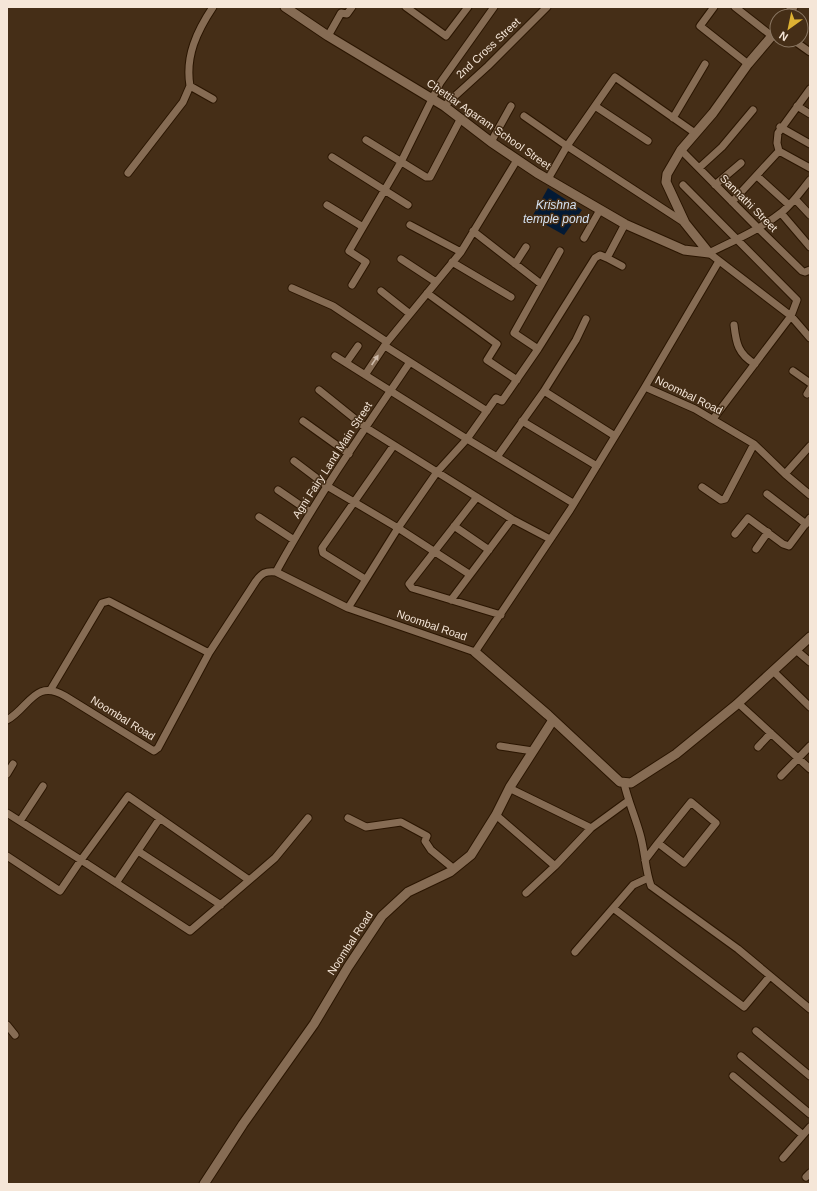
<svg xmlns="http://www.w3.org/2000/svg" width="817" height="1191" viewBox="0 0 817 1191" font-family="Arial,sans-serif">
<rect width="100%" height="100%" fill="#452e17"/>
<!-- water -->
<path fill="#031a35" d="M548,188l34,22 -18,25 -32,-18z"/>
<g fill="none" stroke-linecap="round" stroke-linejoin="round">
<!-- minor casing -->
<g stroke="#2a1501" stroke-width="9">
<path id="minor" d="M406,7l40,29 22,-29
M714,7l-14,19 48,38
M735,7l37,29
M328,36l13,-23 6,1 5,-7
M793,40l17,12
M213,99l-23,-13c-5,-30 7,-55 23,-79
M444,106l44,-40 59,-59
M595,106l53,35
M797,106l13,8
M524,116l43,30 118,77
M673,118l32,-54
M780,127l30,17
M366,140l60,37h4l31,-59
M491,142l20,-36
M681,150l76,77 45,44 3,1 5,-2
M779,151l-2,-8 1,-10 32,-44
M779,151l31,17
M332,157l76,48
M699,168l23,-21 31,-37
M128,173l55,-71 7,-16
M757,176l32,29
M548,179l19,-33 48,-69 80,56
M810,180c-9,11 -17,23 -28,32 -21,17 -49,29 -73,41l82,63 19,22
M683,185l114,115 -6,16 -78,103
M715,185l26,-22
M795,199l15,16
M732,202l47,-51
M327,205l36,22
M781,213l29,34
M410,225l51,27
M473,231l68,53
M584,238l16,-28
M401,259l35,23
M452,262l59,35
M515,264l11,-17
M622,266l-15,-8 18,-34
M352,285l14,-23 -17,-11 52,-89 39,-79 54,-76
M292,288l41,18 54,36
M381,291l29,23
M427,293l70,51 -10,16 30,20
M734,325c2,18 4,29 21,39
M385,346l102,65
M538,349l-24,-16 46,-82
M335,356l132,83 106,64
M346,363l12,-17
M793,371l17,12
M365,375l22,-33 74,-90 56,-92
M645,387l74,-126
M319,390l46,37 147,92 38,20
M544,391l32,-51 10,-21
M807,394l3,-5
M303,421l46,33
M522,421l75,45
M497,457l47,-66 71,45
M294,461l33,25 71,42 71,46
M785,474l25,-28
M702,487l19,13 4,-1 29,-55
M278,490l32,22
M767,494l39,30
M477,497l-68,87 3,4 89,27
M259,517l35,23
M454,526l35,24
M735,534l13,-16 35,26 6,2 21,-28
M756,549l12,-17
M276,572c40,-73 87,-141 134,-210
M365,579l-42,-26 -1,-5 72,-103
M451,600l61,-81
M348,608l50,-80 39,-56 30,-33 29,-41 6,3 36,-52 57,-91 5,-3 7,3
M796,650l14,12
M773,671l37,36
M51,689l51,-86 7,-2 100,52
M738,703l72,66
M7,720c22,-12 28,-42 58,-24l89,55 4,-3 51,-95 47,-72c6,-8 9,-10 20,-9l72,36 127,44 95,-142 75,-123 50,22 59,35 31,30 25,21
M500,746l33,5
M758,747l13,-14
M7,774l6,-10
M781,776l29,-30
M624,783c4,18 11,33 16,51 5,17 5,35 11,52l87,63 72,60
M509,788l82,40
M7,813l74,47 47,-64 121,84
M496,815l59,51
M348,818l18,9 35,-5 26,14 -2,5 6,9 23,19
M20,821l23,-35
M138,851l83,54
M7,856l53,35 21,-31 109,71 85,-73 33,-40
M645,860l13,-17 26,20 32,-40 -25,-21 -33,41
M116,883l44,-65
M526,893l29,-27 36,-38 37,-27
M613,908l131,99 26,-31
M575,952l58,-67 15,-7
M7,1025l8,10
M756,1031l54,45
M741,1056l69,58
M733,1076l70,59
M783,1158l27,-31
M806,1177l4,-4"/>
</g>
<!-- tertiary casing -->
<g stroke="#2a1501" stroke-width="11">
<path id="tertiary" d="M285,7l43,29 116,70 47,36 46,31 88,51 59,26 25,3
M787,16l6,-9
M709,253l-24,-30 -19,-41 1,-8 14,-24 32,-37 35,-49 29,-34
M475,652l73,63 72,67 11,1 45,-29 60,-49 74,-68
M204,1184l39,-60 71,-100 34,-57 34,-51 26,-24 42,-20 21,-17 25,-40 14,-28 43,-67"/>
</g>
<!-- minor -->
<use href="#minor" stroke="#866c54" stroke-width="7"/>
<!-- tertiary -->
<use href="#tertiary" stroke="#866c54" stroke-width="9"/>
</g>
<!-- one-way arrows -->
<defs><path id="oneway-solid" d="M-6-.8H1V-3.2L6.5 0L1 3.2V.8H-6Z"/></defs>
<use fill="#cebbaa" href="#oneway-solid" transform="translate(375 360) rotate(-56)"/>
<g text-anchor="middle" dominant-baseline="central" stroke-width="3" stroke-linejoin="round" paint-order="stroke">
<!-- street labels -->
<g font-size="11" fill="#f5e6d8" stroke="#452e17">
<text transform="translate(488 48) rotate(-43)">2nd Cross Street</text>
<text transform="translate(489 124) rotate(35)">Chettiar Agaram School Street</text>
<text transform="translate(749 203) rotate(45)">Sannathi Street</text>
<text transform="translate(689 395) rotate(26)">Noombal Road</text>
<text transform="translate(332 460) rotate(-57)">Agni Fairy Land Main Street</text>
<text transform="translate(432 625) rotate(19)">Noombal Road</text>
<text transform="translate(123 718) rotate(32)">Noombal Road</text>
<text transform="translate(350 943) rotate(-57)">Noombal Road</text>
</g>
<!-- water labels -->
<g font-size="12" font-style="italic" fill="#d5e2f2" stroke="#452e17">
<text x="556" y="205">Krishna<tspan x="556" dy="14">temple pond</tspan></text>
</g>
</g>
<!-- border -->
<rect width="817" height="1191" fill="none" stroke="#f5e6d8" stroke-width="16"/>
<!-- north arrow -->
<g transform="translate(789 28) rotate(213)"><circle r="19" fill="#452e17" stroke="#8b7864"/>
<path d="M0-3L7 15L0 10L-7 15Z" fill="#ddb133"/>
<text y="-6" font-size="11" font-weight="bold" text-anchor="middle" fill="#f5e6d8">N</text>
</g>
</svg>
